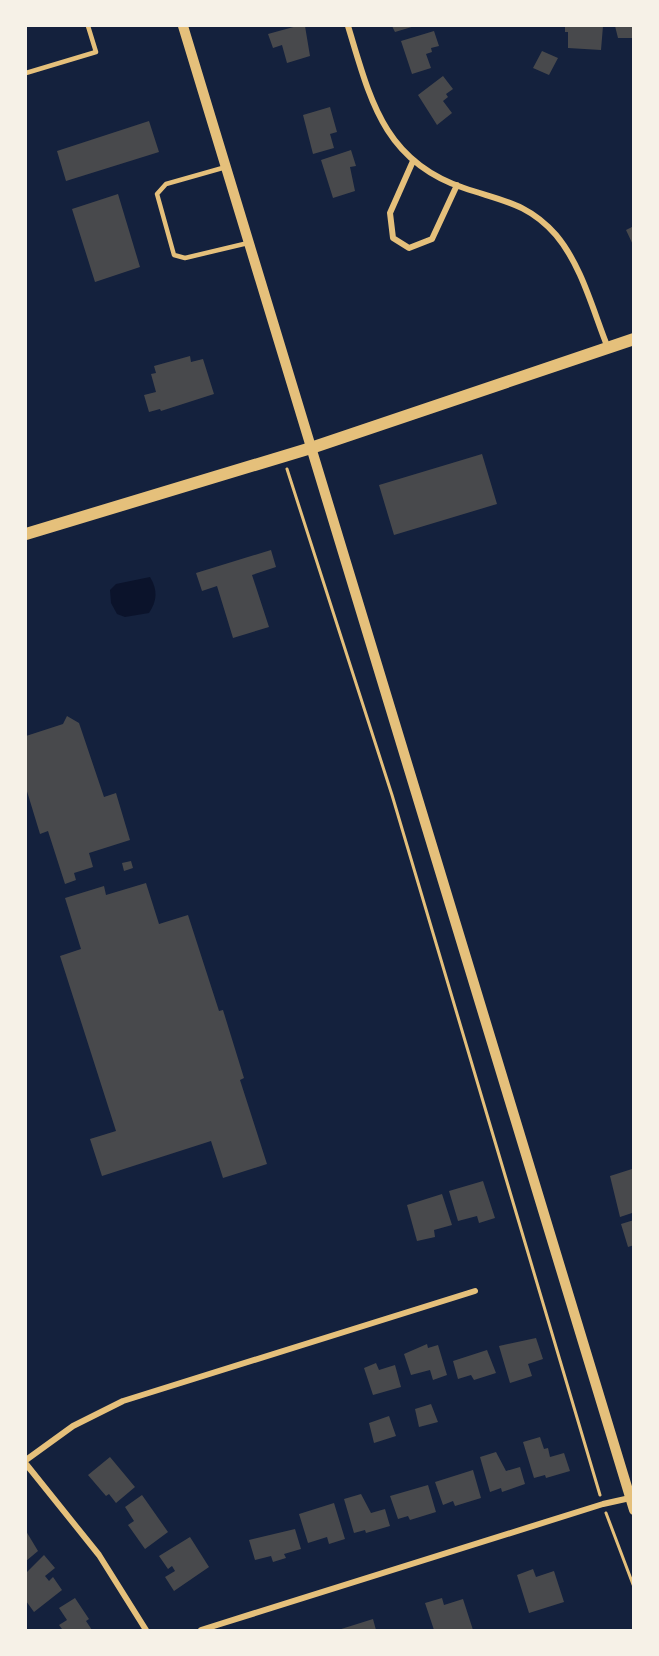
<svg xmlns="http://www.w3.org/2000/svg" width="659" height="1656" viewBox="0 0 659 1656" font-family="Roboto,sans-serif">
<rect width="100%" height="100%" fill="#14213d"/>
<!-- water -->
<path fill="#0b132b" d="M150,577c8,13 7,24 -1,36l-24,4 -8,-3 -6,-11 -1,-13 6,-6z"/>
<!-- building -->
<path fill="#48494c" d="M297,26h8l5,30 -23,7 -5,-18 -9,3 -5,-14z
M392,26h23l-20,6z
M565,26h38l-2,24 -33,-2v-16h-3z
M615,26h19v12h-16z
M434,31l5,15 -8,2 1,4 -6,2 5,14 -19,6 -11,-33z
M542,51l16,7 -9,17 -16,-7z
M443,76l10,13 -7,5 2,3 -5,4 9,12 -15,12 -19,-30z
M330,107l7,25 -7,2 4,14 -21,6 -10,-39z
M149,121l10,31 -93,29 -9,-30z
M351,150l5,16 -6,1 5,24 -22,7 -12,-38z
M118,194l22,73 -45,15 -23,-73z
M634,226v21l-8,-17z
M190,356l1,6 12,-3 11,35 -53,17 -1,-2 -11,3 -5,-17 12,-3 -5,-18 5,-1 -2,-7z
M482,454l15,50 -103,31 -15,-50z
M271,550l5,17 -24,8 17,52 -36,11 -16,-52 -15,5 -6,-18z
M67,716l12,7 25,74 12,-4 14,47 -41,13 4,14 -19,6 2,7 -11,4 -17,-53 -8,3 -14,-46v-52l37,-12z
M131,861l2,7 -9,3 -2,-8z
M146,883l13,41 29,-9 31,96 4,-1 21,68 -4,2 27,84 -44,14 -12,-37 -109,35 -12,-37 26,-8 -56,-175 21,-7 -16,-51 39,-12 2,9z
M632,1169l2,49 -2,-5 -12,4 -10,-41z
M483,1181l12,37 -16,5 -2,-7 -19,5 -9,-30z
M442,1194l10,31 -18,5 1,7 -18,4 -10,-36z
M634,1220v25l-6,2 -7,-23z
M536,1338l7,21 -15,5 4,12 -22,7 -11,-37z
M427,1344l1,4 10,-3 9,30 -14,5 -3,-10 -19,5 -7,-21z
M487,1350l9,23 -22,7 -3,-5 -13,4 -5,-18z
M376,1363l3,7 16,-5 6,22 -28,8 -9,-27z
M431,1404l7,18 -19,5 -4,-18z
M389,1416l7,20 -22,7 -5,-20z
M540,1437l4,12 4,-1 2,9 14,-4 6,18 -24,7 -1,-3 -11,3 -11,-36z
M496,1452l10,19 14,-4 5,17 -23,8 -1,-4 -11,4 -10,-35z
M110,1457l25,30 -19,16 -7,-9 -3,2 -18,-21z
M473,1470l8,28 -26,8 -2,-5 -10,4 -8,-23z
M428,1485l8,27 -26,8 -2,-4 -10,3 -8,-23z
M361,1494l10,19 14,-4 5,17 -24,7 -1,-3 -11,3 -10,-34z
M142,1495l26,37 -23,17 -17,-24 6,-4 -9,-14z
M334,1503l11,36 -16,5 -2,-7 -19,6 -9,-29z
M295,1529l6,20 -17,5 2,4 -13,4 -2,-6 -16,4 -6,-20z
M26,1531l12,20 -12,10z
M190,1537l19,30 -35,24 -9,-14 10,-6 -3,-5 -4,3 -9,-13z
M44,1555l11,13 -10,8 4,5 4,-4 9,13 -28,22 -8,-11v-28z
M533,1569l3,8 18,-6 10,31 -35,11 -12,-38z
M75,1598l14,21 -3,2 6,9h-33l3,-1 -3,-4 8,-5 -8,-12z
M442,1598l2,7 19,-6 10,31h-39l-9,-27z
M373,1619l3,11h-38z"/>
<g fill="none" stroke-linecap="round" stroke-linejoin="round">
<!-- path -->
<path stroke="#e5c07b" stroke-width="3" d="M287,469l105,326 208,700
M606,1513l28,74"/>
<!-- service -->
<path stroke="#e5c07b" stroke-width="4.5" d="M26,73l70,-21 -8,-26
M226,167l-60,17 -9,10 17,61 11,3 63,-15"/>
<!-- minor -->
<path stroke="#e5c07b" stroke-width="6" d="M348,26c22,72 35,135 116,162 38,13 64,15 92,47 26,31 37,76 52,113
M413,161l-23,52 3,25 16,10 23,-9 25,-54
M26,1460l47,-34 50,-25 352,-110
M26,1464l73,91 47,75
M201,1630l402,-126 27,-6"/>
<!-- tertiary -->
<path stroke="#e5c07b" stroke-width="10" d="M183,26l451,1484"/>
<!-- secondary -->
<path stroke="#e5c07b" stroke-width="12" d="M26,534l285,-86 323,-109"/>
</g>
<!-- border -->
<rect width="659" height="1656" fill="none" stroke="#f6f1e7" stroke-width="54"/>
</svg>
